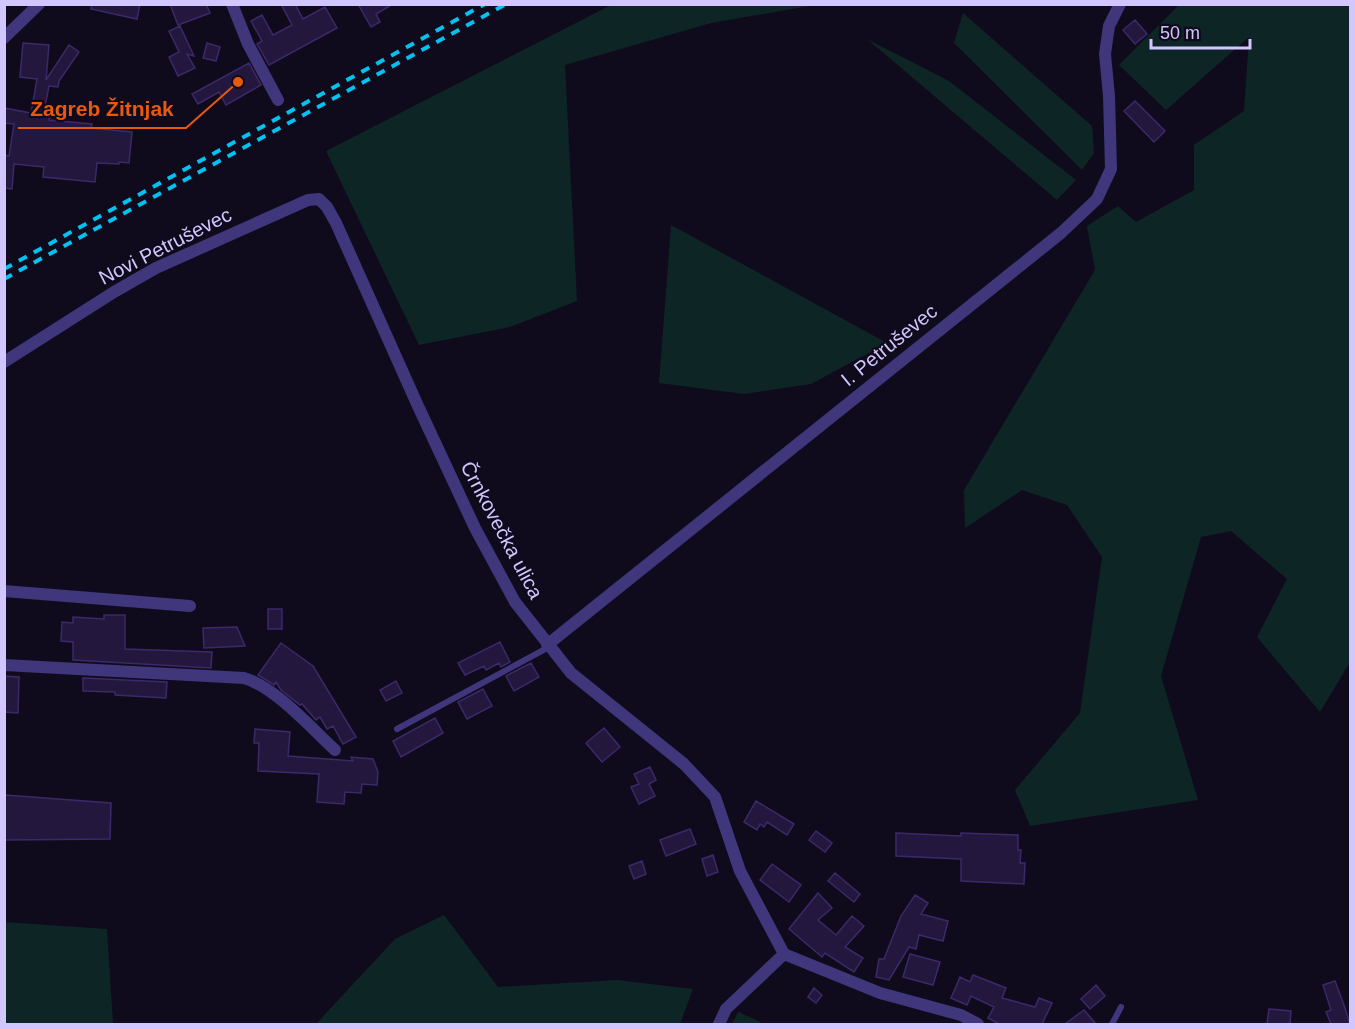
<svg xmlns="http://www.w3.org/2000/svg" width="1355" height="1029" viewBox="0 0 1355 1029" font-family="Helvetica,sans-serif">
<rect width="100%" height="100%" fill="#100b1c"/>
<!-- green -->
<path fill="#0e2526" d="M613,4l202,1 -104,18 -146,42 12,236 -67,26 -91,18 -93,-194z
M1179,5h171v657l-30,50 -63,-75 30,-58 -56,-48 -30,6 -40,139 37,124 -168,26 -15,-36 65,-77 22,-156 -35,-52 -45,-15 -57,38 -1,-38 131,-220 -8,-44 31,-20 18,16 58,-32v-45l50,-34 5,-74 -83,73 -47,-45z
M963,13l129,113 2,27 -12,17 -128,-127z
M867,39l82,42 127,99 -19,20z
M671,225l216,118 -76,41 -67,10 -85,-11z
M444,915l54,72 119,-7 76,9 -13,35h-364l79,-85z
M4,922l103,7 6,95h-108z
M738,1012h1l25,12h-32z"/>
<!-- building -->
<path fill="#23173d" stroke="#3c2969" stroke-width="1.5" d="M92,4h48l-3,15 -46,-10z
M170,4h36l4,9 -32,12z
M281,4h14l8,15 22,-12 12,21 -68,37 -12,-21 5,-3 -11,-20 11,-6 11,20 19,-10z
M358,4h35l-17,10 4,8 -9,5z
M1135,20l12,14 -12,10 -12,-14z
M180,26l14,30 -7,-2 8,14 -17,8 -9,-19 10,-5 -10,-21z
M23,43l26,2 -3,35 23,-35 10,7 -20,29 -1,6 -9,-1 -6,30 7,1 -1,3 43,4 -1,4 41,4 -3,31 -10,-1v2l-22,-1 -2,19 -52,-5 1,-10 -30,-3 -2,25 -8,-1v-33l5,1 5,-32 -10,-1v-15l27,5 6,-34 -17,-2z
M207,43l13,4 -4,14 -13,-3z
M249,63l12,22 -35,20 -7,-13 -21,12 -6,-10z
M1135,101l30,30 -11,11 -30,-31z
M268,609h14v20h-14z
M104,615h21v34l87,3 -1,16 -138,-8v-18l-12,-1 1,-19 11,1v-6l31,2z
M237,627l8,19 -41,2 -1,-20z
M500,642l10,20 -9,5 -2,-4 -13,7 -2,-4 -19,9 -7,-12z
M281,643l32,23 43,71 -13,7 -10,-18 -6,3 -7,-12 -4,3 -14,-16 -2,1 -19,-15 -5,-8 -2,3 -16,-10z
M531,663l8,14 -25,14 -8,-15z
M4,676l15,1 -1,36 -14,-1z
M83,678l84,4 -1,16 -51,-3v-3l-32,-1z
M396,681l6,12 -16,8 -6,-11z
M483,689l9,17 -25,13 -9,-17z
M435,718l8,15 -42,24 -8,-16z
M604,728l16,19 -18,15 -16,-19z
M255,729l35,3 -2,24 65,5 -2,-4 22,2 5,13 -1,13 -15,-1 -1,9 -16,-1 -1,12 -27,-2 2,-28 -61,-3 1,-28h-5z
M650,767l6,13 -7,4 6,12 -16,8 -8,-17 8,-3 -5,-10z
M5,795l106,8 -1,36 -106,1z
M756,801l38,23 -7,11 -20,-13 -3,5 -4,-3 -3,6 -13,-8z
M690,829l6,15 -30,12 -6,-16z
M816,831l16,12 -7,9 -16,-12z
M896,833l65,3v-3l57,2v15h3l-1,13h5l-1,21 -63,-3v-22l-65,-3z
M713,855l5,17 -11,4 -5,-17z
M642,861l4,13 -12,5 -5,-13z
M772,864l29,21 -12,17 -29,-22z
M835,873l25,21 -6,8 -26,-21z
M818,893l14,15 -14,12 18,15 16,-19 12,10 -19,21 18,11 -9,14 -29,-19 -3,4 -33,-28z
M915,895l13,8 -7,11 27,7 -5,20 -24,-6 -3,14 -7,-2 -20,33 -13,-3 3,-18h5l17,-43z
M910,954l30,8 -7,23 -30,-8z
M973,975l33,13 -4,10 33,9 4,-9 13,5 -10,21h-43l-11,-6 6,-11 -23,-11 -4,9 -16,-7 9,-21 10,5z
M1335,981l9,24 6,19h-19l-5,-12 5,-2 -8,-25z
M1096,985l9,11 -15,13 -9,-10z
M814,988l8,7 -6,8 -8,-6z
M1269,1009l22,2 -1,13h-23z
M1084,1010l12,14h-31z"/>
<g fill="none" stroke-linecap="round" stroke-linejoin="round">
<!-- service -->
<path stroke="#3f367c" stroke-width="6" d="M397,729l152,-82
M1112,1024l9,-17"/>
<!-- minor -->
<path stroke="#3f367c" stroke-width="12" d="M232,4l16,40 30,56
M4,38l35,-34
M4,362l110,-70 42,-24 152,-68 11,-1 8,8 9,16 82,183 57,122 40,74 56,71 113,91 31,33 25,74 44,83 96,39 81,22 17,9
M4,591l186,15
M547,645l514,-412 36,-34 14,-30 -2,-73 -4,-42 4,-28 11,-22
M4,665l240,13c31,9 67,50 91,72
M719,1024l7,-15 58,-55"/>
<!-- rail -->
<path stroke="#00c2f1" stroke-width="4" stroke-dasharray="9 8" stroke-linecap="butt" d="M4,269l481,-265
M4,279l502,-275"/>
</g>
<g text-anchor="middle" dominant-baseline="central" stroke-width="4.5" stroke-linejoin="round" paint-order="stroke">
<!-- street labels -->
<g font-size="20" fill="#d2c6ff" stroke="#100b1c">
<text transform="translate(165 246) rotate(-27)">Novi Petruševec</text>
<text transform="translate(889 345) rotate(-39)">I. Petruševec</text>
<text transform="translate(502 530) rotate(62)">Črnkovečka ulica</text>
</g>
</g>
<!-- callouts -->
<path fill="none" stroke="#e8590c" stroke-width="2" d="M238 82L186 128H18"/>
<circle fill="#e8590c" stroke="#100b1c" stroke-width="2" cx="238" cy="82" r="6"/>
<g font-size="21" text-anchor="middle" font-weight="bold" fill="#e8590c" stroke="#100b1c" stroke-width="4.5" stroke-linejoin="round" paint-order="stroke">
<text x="102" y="116">Zagreb Žitnjak</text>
</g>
<!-- border -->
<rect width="1355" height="1029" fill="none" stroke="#d2c6ff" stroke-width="12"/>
<!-- scale -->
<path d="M1151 39v9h99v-9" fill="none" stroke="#d2c6ff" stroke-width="3"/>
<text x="1160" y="39" font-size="18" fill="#d2c6ff" stroke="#100b1c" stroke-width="4.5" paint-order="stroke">50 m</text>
</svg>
